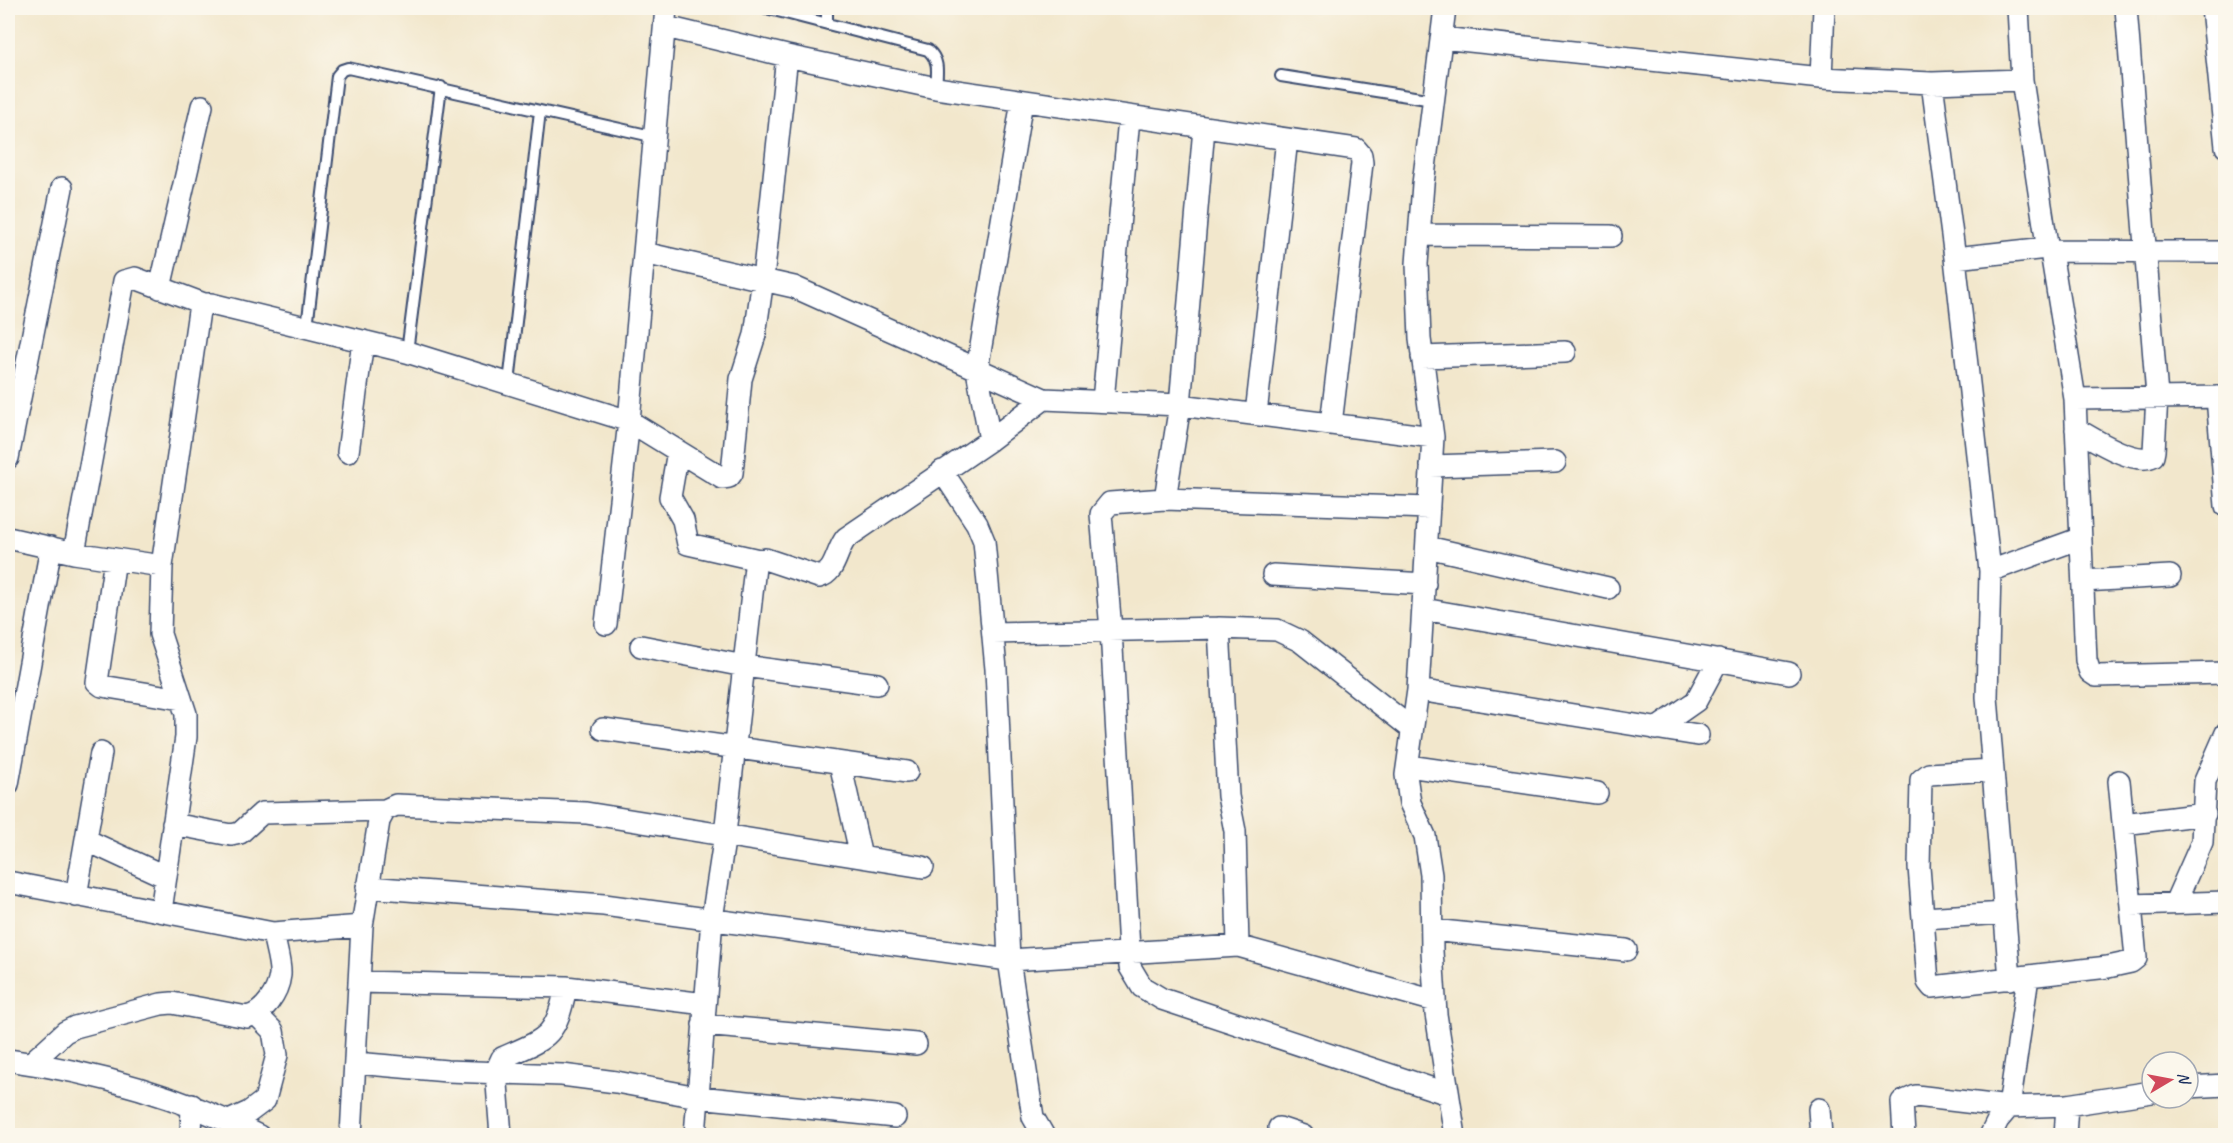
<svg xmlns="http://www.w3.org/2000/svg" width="2233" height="1143" viewBox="0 0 2233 1143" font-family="Caveat,sans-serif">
<rect width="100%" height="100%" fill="#fbf7ec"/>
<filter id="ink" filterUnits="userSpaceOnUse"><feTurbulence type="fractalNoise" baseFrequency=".0167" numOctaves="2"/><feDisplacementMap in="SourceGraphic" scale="12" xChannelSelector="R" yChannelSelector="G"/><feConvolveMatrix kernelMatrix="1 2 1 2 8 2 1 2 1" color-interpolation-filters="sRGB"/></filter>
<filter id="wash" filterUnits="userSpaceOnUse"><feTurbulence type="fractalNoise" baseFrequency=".008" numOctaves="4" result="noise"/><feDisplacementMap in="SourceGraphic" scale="24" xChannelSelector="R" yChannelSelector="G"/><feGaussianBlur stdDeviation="1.35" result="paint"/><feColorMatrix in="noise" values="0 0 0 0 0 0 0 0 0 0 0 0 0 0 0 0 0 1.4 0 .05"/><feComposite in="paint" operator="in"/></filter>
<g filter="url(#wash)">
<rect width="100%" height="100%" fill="#f2e7cc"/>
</g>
<g filter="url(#ink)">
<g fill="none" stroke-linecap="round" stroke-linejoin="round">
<!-- lane casing -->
<g stroke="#3b4b6e" stroke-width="14">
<path id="lane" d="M766,8l162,42c12,11 9,22 8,38
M827,23v-15
M1281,76l152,24
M307,327l30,-251 5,-6 6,-2 308,69
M407,352l34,-265
M509,383l31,-272"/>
</g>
<!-- street casing -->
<g stroke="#3b4b6e" stroke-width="24">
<path id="street" d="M1445,8l-22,176 -6,80 3,75 13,98 -15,253 -12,85 4,28 15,33 6,39 1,76 4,63 19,122
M2018,8l4,72
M2212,8l14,139
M666,27l121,29 149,32 420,61 5,6 1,8 -31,261
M1441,38l380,40 111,5 90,-3 26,171 178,1
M1821,78l3,-70
M1932,83l23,175 35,313 -3,126 23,282
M1204,128l-24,277 -15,94 -55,4 -9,11 10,116 19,337 12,20 20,12 286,95
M1419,235l192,1
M2051,252l24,147 11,261 4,12 6,4 130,-3
M644,253l150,34 250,112 136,6 253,32
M1955,258l92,-10
M160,288l42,-182
M1422,357l143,-5
M2217,397l9,109
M2075,399l151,-2
M1103,401l26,-283
M1256,414l31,-275
M2076,429c18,10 58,37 77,27l1,-5 3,-55 -31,-388
M990,440l-13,-70 45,-269
M678,451l-8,46 13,23 5,24 71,16
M348,452l15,-111
M8,458l54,-270
M1431,466l124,-4
M942,471l35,53 7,17 12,128 13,291 24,157 11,19
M1165,499l264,9
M8,538l66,15 88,13
M1427,547l181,41
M74,553l50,-272 11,-3 69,26
M115,559l-18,123 5,4 79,13
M1990,571l91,-33
M1273,575l152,9
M2083,581l87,-5
M1423,609l366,64
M606,624l23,-203 37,-413
M1219,628l9,168 7,35 3,115
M993,633l226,-5 58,2 23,11 112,88
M641,646l103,20 133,18
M1418,690l280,45
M603,729l304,43
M1656,729l40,-28 22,-41
M840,763l21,94
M1408,766l189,27
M1991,770l-62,4 -8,6 -2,87 9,115 4,5 176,-20 23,-5 5,-4 -17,-177
M8,784l43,-237
M173,824l58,11 9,-2 22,-20 123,-3
M2123,824l82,-10
M86,840l80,37
M8,882l265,51 89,-7
M367,887l237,18 405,55 229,-14 197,55
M76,896l25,-143
M2175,903l27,-61 3,-61 21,-48
M2131,905l95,-3
M161,911l25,-174v-23l-26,-80 2,-68 37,-255 5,-7h7l196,48 222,69 93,57 7,-1 3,-4 9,-94 14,-44 8,-56 24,-223
M1923,918l82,-5
M1432,930l194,20
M359,982l207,5 139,17
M703,1025l213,19
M8,1060c87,12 171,36 251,76
M31,1063l34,-31 10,-5 86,-23 11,-1 75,14c16,-3 31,-24 33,-42 1,-12 -5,-29 -7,-42
M356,1063l91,8 115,4 54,7 82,15 197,20
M2188,1087l38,-2
M1819,1109l2,27
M229,1121l20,-9 16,-12 12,-45 -4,-24 -16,-16
M1279,1128l24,8
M695,1135l17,-216 13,-85 30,-267 4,-7 6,-1 54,18c17,-4 17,-27 27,-39l144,-98 54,-41
M191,1136l1,-31
M351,1136l11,-210 17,-105 6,-11 11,-5 190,8 337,54
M501,1136l-5,-65 6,-13c45,-20 54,-20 64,-71
M1904,1136l-2,-34 14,-6 93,11 58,-2
M1990,1136l8,-16 11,-13 19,-130
M2065,1136l2,-31 85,-13"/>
</g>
<!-- lane -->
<use href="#lane" stroke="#fff" stroke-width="10"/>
<!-- street -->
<use href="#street" stroke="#fff" stroke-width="21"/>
</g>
</g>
<!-- margin -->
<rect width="2233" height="1143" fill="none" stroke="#fbf7ec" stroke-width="30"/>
<!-- north arrow -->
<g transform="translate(2170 1080) rotate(80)"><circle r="28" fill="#fbf7ec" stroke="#a1a7b3" stroke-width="1.5"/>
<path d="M0-4.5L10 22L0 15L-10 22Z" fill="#d1495b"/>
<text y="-9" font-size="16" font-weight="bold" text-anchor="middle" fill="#1b2f5e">N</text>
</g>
</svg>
